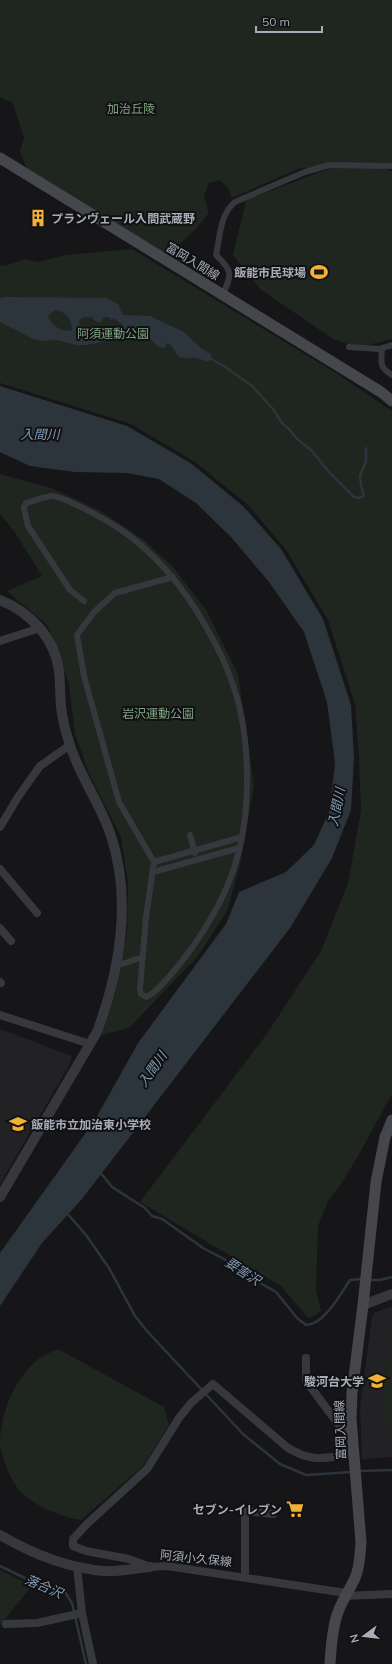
<svg xmlns="http://www.w3.org/2000/svg" width="392" height="1664" viewBox="0 0 392 1664" font-family="Mulish,'Noto Sans JP',sans-serif">
<rect width="100%" height="100%" fill="#161618"/>
<!-- built -->
<path fill="#222225" d="M0,1029l72,27 -2,8 -70,120z
M392,1306v151l-18,1 -12,2 -2,-53 12,-90 2,-4z"/>
<!-- green -->
<path fill="#1e261f" d="M0,0h392v166l-92,2 -68,30 -4,-10 -8,-8 -11,3 -5,14 5,16 -14,17 -23,21 -10,1 -133,-77 -9,-24 4,-13 -11,-35 -13,-6z
M331,168h50l11,3v168l-24,6h-17l-18,-6 -73,-50 -27,-34 13,-55z
M132,249l204,124 56,38v683l-34,62 -15,25 -15,20 -10,25 -2,65 5,20 -12,8 -28,-33 -141,-84 126,-167 55,-84 27,-68 13,-72 -2,-54 -4,-53 -27,-84 -41,-69 -39,-46 -53,-43 -64,-38 -131,-41v-118l3,1 23,-7 12,3 28,-7z
M0,474l51,14 50,23 43,29 29,27 33,43 32,64 16,111 -13,76 -14,50 -29,45 -69,72 -27,7 13,-41 12,-62 1,-49 -7,-46 -32,-63 -14,-40 -6,-50 -15,-44 -7,-15 -40,-34 35,-15 -28,-45 -14,-17z
M392,1337v106l-10,-44z
M58,1349l106,58 5,18 -26,41 -62,54c-22,-4 -43,-12 -60,-28 -8,-8 -14,-22 -17,-32 -1,-5 -3,-10 -4,-15 0,-32 15,-69 41,-88 5,-3 11,-5 17,-8z
M0,1570l32,16 -32,39z"/>
<!-- water -->
<path fill="#2c353c" fill-rule="evenodd" d="M4,297l103,1 11,6 5,11 27,1 34,16 17,16 10,6v5l-3,3c-4,-1 -8,-4 -12,-4 -5,-1 -12,1 -16,-1 -6,-3 -4,-10 -13,-14l-2,5c-9,0 -10,-6 -16,-10 -5,-4 -12,-7 -17,-11l-8,3 -6,9 -31,6h-11l-20,-5 -14,1 -9,-2 -33,-17v-24zM55,310c10,1 18,10 17,20 -9,3 -22,-5 -24,-14zM87,317h4l6,5h4l3,-5h5l2,3 4,-1 8,6c-12,11 -14,8 -28,5l-5,4c-7,-2 -10,-6 -11,-13l3,-3z
M0,386l127,40 65,38 52,43 37,42 42,70 28,86 3,53 -3,52 -19,48 -42,70 -208,271 -40,44 -42,63v-53l95,-133 43,-77 88,-119 13,-32 47,-20 28,-27 15,-33 6,-49 -8,-61 -23,-70 -35,-50 -38,-45 -35,-34 -37,-24 -32,-6 -52,-1 -45,-6 -30,-14z"/>
<g fill="none" stroke-linecap="round" stroke-linejoin="round">
<!-- stream -->
<path stroke="#2c353c" stroke-width="2.5" d="M211,359l13,7 28,20 21,23 9,14 7,6 9,11 13,10 19,23 24,24 5,1 5,-2 -3,-11 -1,-9 6,-15v-13
M100,1172l12,15 33,21 7,8 10,3 41,29 21,11 17,13 35,20 21,26 9,7c18,0 35,-32 44,-45l12,-1
M66,1212l20,23 23,33 26,48 12,15 96,103 37,30 26,11 46,-3
M369,1280h11l12,-3
M359,1471l33,-1
M0,1566l31,15 34,11 7,11 14,61"/>
<!-- pedestrian -->
<path stroke="#37383d" stroke-width="6" d="M223,294c9,-20 10,-23 -7,-39 4,-18 4,-41 19,-53l70,-30 24,-7 63,1
M349,347l30,2 13,-4
M382,349c-1,14 -3,18 10,26
M84,601l-14,-11 -42,-64 -4,-18 2,-5c8,-2 17,-6 25,-7 12,-1 60,27 72,35 35,25 61,57 82,94 9,16 18,32 24,49 23,57 24,142 3,200 -9,25 -23,49 -38,71 -9,12 -34,47 -48,52l-5,-3 -1,-5 6,-72 8,-55 -35,-60 -35,-126 -7,-41 17,-23 21,-19 58,-16
M190,835l5,18
M154,862l88,-25
M153,872l86,-24
M122,964l21,-7"/>
<!-- minor -->
<path stroke="#37383d" stroke-width="8" d="M0,641l40,-13
M0,827l18,-30 22,-31 30,-21
M0,869l37,44
M0,928l11,13
M0,982l1,1
M0,1015l90,29
M306,1358v23l36,48 10,7
M77,1566l5,47 11,51
M245,1577v-66l28,3
M346,1593l-179,-27 -17,1 -21,-8 -43,-8 -13,-5v-7l14,-15 60,-55 32,-51 12,-15 22,-19 75,64c25,15 38,10 65,6
M344,1596l48,-2
M6,1624l31,-1 45,-10"/>
<!-- tertiary -->
<path stroke="#37383d" stroke-width="10" d="M0,600c30,12 55,38 59,71 2,16 0,32 4,48 1,8 4,16 6,23 9,32 32,62 42,94 21,63 9,135 -14,196l-97,165
M363,1305l29,-11
M0,1535c31,18 68,33 104,36 15,1 31,-3 46,-4"/>
<!-- secondary -->
<path stroke="#45474d" stroke-width="11" d="M0,158l381,234 11,9
M330,1664c1,-16 2,-34 7,-49 4,-13 12,-24 18,-37 5,-11 5,-24 6,-36l-10,-123 1,-26 11,-88 13,-123 9,-45 7,-17"/>
</g>
<!-- icons -->
<defs>
<g id="building-bare" transform="scale(1.38)"><path d="M-4-6H4V6H1V3H-1V6H-4ZM-2.5-4.3h1.7v1.8h-1.7ZM.8-4.3h1.7v1.8H.8ZM-2.5-1h1.7V.8h-1.7ZM.8-1h1.7V.8H.8Z" fill="#f2b134" stroke="#111113" stroke-width="2.5" paint-order="stroke"/></g>
<g id="stadium-bare" transform="scale(1.38)"><path d="M0-5a6.5 5 0 1 0 0 10a6.5 5 0 1 0 0-10ZM-3.5-1.8h7v3.6h-7Z" fill="#f2b134" stroke="#111113" stroke-width="2.5" paint-order="stroke"/></g>
<g id="school-bare" transform="scale(1.38)"><path d="M0-5L7-2L0 1L-7-2ZM-4 1L0 2.5L4 1V4Q0 6-4 4Z" fill="#f2b134" stroke="#111113" stroke-width="2.5" paint-order="stroke"/></g>
<g id="university-bare" transform="scale(1.38)"><path d="M0-5L7-2L0 1L-7-2ZM-4 1L0 2.5L4 1V4Q0 6-4 4Z" fill="#f2b134" stroke="#111113" stroke-width="2.5" paint-order="stroke"/></g>
<g id="supermarket-bare" transform="scale(1.38)"><path d="M-6-5.5h2.5l.6 2H6L4.5 2H-2.5L-4.4-4H-6ZM-1.5 3.2a1.3 1.3 0 1 0 .1 0ZM3 3.2a1.3 1.3 0 1 0 .1 0Z" fill="#f2b134" stroke="#111113" stroke-width="2.5" paint-order="stroke"/></g>
</defs>
<g fill-rule="evenodd">
<use href="#building-bare" x="38" y="218"/>
<use href="#stadium-bare" x="319" y="272"/>
<use href="#school-bare" x="18" y="1124"/>
<use href="#university-bare" x="377" y="1381"/>
<use href="#supermarket-bare" x="295" y="1509"/>
</g>
<g text-anchor="middle" dominant-baseline="central" stroke-width="4" stroke-linejoin="round" paint-order="stroke">
<!-- park labels -->
<g font-size="12" fill="#7fa381" stroke="#111113">
<text x="131" y="108">加治丘陵</text>
<text x="113" y="333">阿須運動公園</text>
<text x="158" y="713">岩沢運動公園</text>
</g>
<!-- poi labels -->
<g font-size="12" font-weight="bold" fill="#a8adb8" stroke="#111113" text-anchor="end">
<text x="51" y="218" text-anchor="start">プランヴェール入間武蔵野</text>
<text x="306" y="272">飯能市民球場</text>
<text x="31" y="1124" text-anchor="start">飯能市立加治東小学校</text>
<text x="364" y="1381">駿河台大学</text>
<text x="282" y="1509">セブン-イレブン</text>
</g>
<!-- street labels -->
<g font-size="12" fill="#a8adb8" stroke="#111113">
<text transform="translate(193 261) rotate(31)">富岡入間線</text>
<text transform="translate(340 1430) rotate(-92)">富岡入間線</text>
<text transform="translate(196 1558) rotate(6)">阿須小久保線</text>
</g>
<!-- water labels -->
<g font-size="13" font-style="italic" fill="#7f9bb3" stroke="#111113">
<text x="40" y="434">入間川</text>
<text transform="translate(336 807) rotate(-79)">入間川</text>
<text transform="translate(152 1069) rotate(-55)">入間川</text>
<text transform="translate(243 1271) rotate(33)">要害沢</text>
<text transform="translate(44 1586) rotate(23)">落合沢</text>
</g>
</g>
<!-- north arrow -->
<g transform="translate(364 1636) rotate(255)" stroke="#111113" stroke-width="3" paint-order="stroke">
<path d="M0-3L7 15L0 10L-7 15Z" fill="#a8adb8"/>
<text y="-6" font-size="11" font-weight="bold" text-anchor="middle" fill="#a8adb8">N</text>
</g>
<!-- scale -->
<path d="M256 26v6h66v-6" fill="none" stroke="#a8adb8" stroke-width="2"/>
<text x="262" y="26" font-size="12" fill="#a8adb8" stroke="#111113" stroke-width="3" paint-order="stroke">50 m</text>
</svg>
